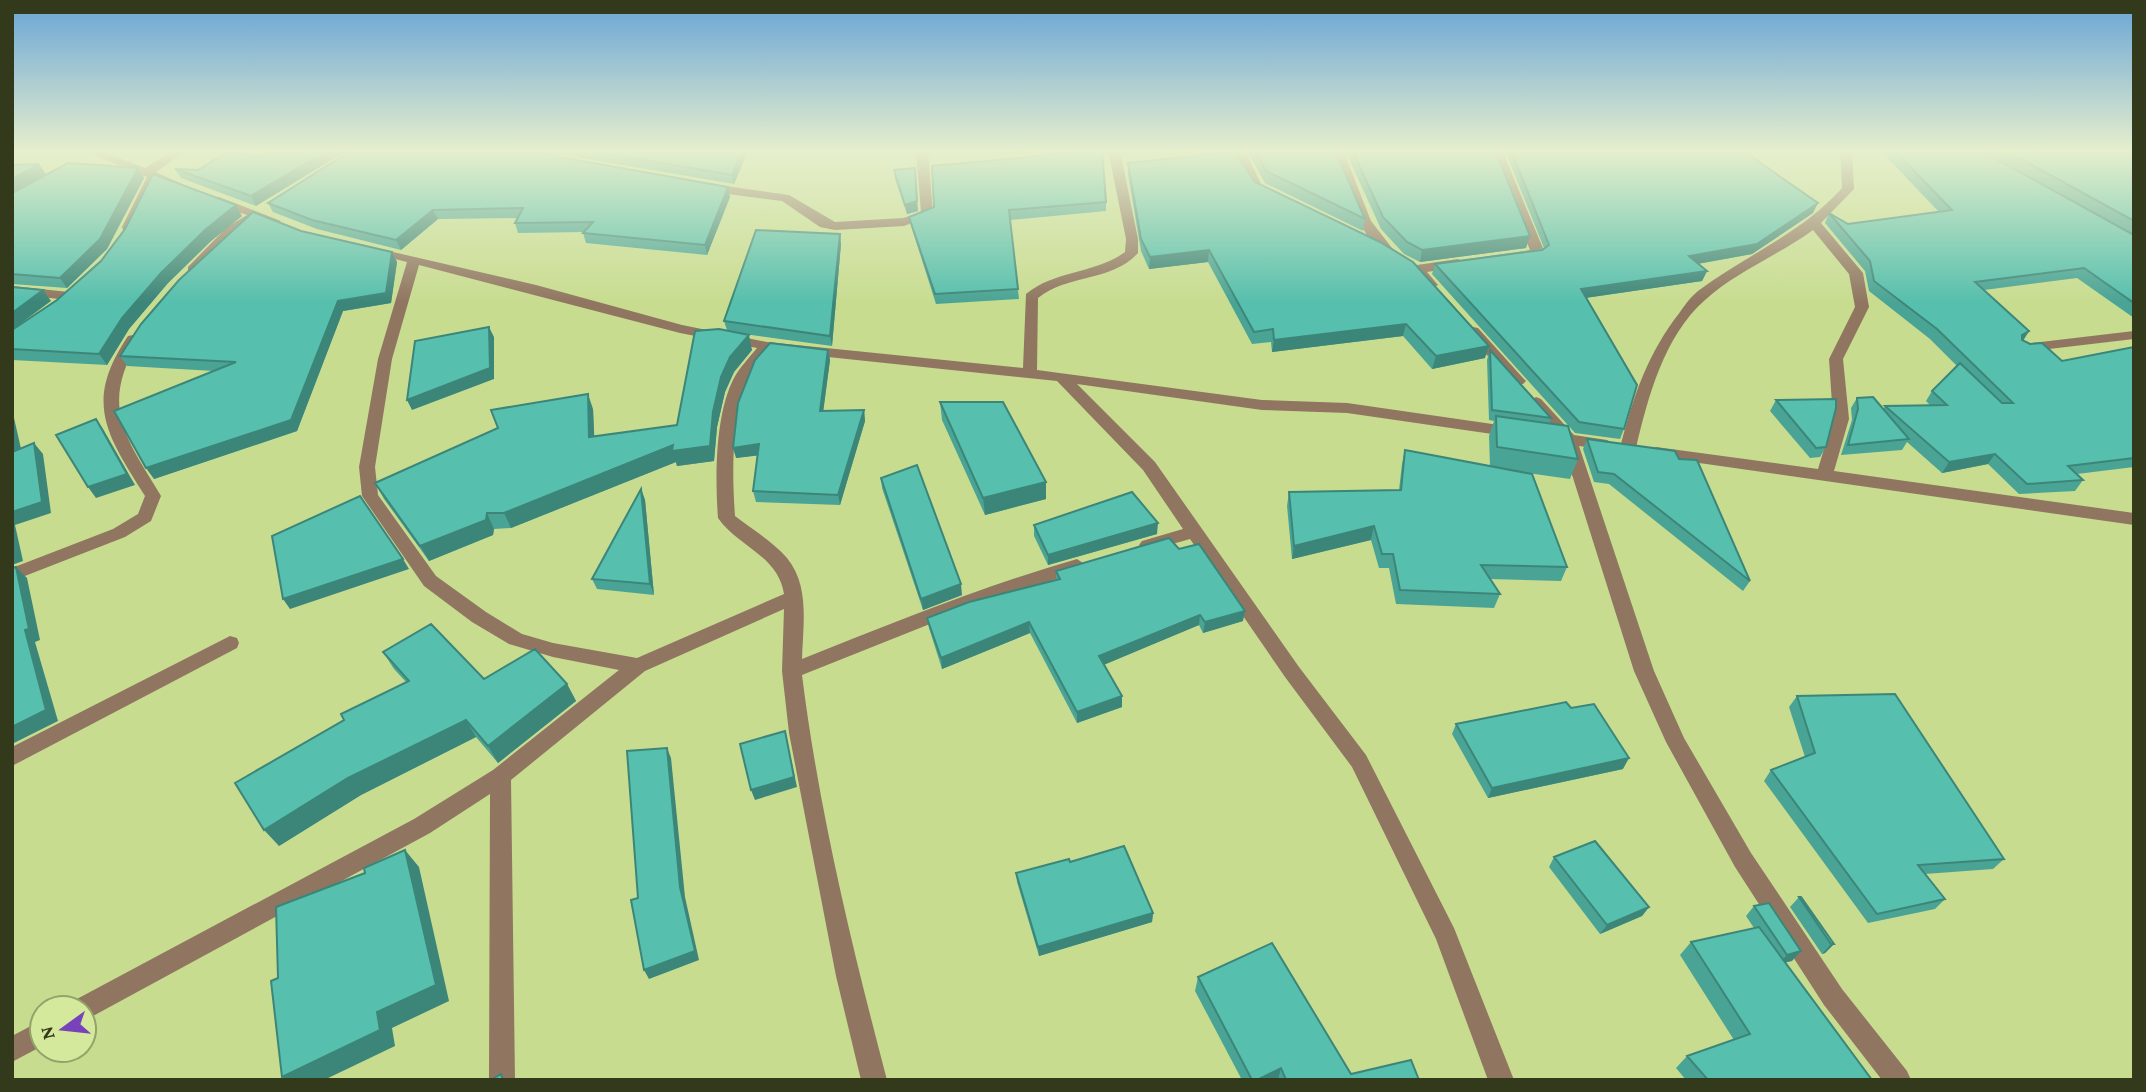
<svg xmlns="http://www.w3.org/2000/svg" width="2146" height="1092" viewBox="0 0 2146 1092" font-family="'Crimson Pro',serif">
<rect width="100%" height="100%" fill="#c8dc90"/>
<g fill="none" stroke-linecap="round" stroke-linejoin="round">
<!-- minor -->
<path fill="#907661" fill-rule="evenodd" d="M82,150h15l48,18 29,-18h13l-31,22 30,14 -6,4 -23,-9 -24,49h-10l-1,-3 25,-50z
M916,150h12l5,65 -29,11 -69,4 -15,-3 -38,-26 -77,-10 -6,-4 6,-4 84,12 46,27 68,-4 18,-5z
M1108,150h12l18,89v14c-26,29 -71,21 -100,45l-1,72 225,30 85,3 166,24 8,5 -8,5 -166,-24 -85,-3 -185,-26 78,78 144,205 67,88 88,173 60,152h-26l-52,-141 -84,-172 -67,-90 -95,-138 -42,12 -6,-2 -3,-4 3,-4 41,-12 -40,-59 -86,-89 -286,-30c-8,9 -18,18 -23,30 -17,39 -16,93 -13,135 17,13 38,26 52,42 23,28 16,67 15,101 91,-36 181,-73 275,-100l9,6 -3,5 -108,36 -173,69c17,136 50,272 85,405h-26l-25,-104 -47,-243 -7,-62 2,-62 -139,62 -134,109 4,300h-26l1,-286 -60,39 -337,183 -9,4v-12h-12l3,-8 339,-181 79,-49 126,-100 -66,-13 -44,-13 -37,-22 -48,-36 -62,-90 -3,-29 19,-108 29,-97 -40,-10v-6l169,39 146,40 85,17 256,26 3,-74c29,-24 69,-20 99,-42l1,-13zM419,265l261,68 77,15c-8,10 -17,19 -23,30 -19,36 -19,100 -16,140 20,29 60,37 66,76l-147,64 -84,-15 -31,-9 -36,-22 -50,-36 -58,-81 -3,-28 17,-108z
M1233,150h12l16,34 -2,3h-8z
M1331,150h12l28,71 28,36 -2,3h-10l-11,-11 -18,-28z
M1490,150h12l43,103 -2,3 -26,5 -7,-4 20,-7z
M1840,150h12l2,39 -33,34 42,50 6,34 -26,52 6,60 -15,52 300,42v12l-484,-69 -2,-4 8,-5 162,22 15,-50 -4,-60 26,-52 -6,-33 -36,-44c-34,25 -76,41 -108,70 -41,36 -57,97 -69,148l-8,5 -6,-1 -2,-4c12,-47 25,-88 54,-128 8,-10 14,-21 24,-29 48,-36 103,-57 144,-103z
M211,197h8l62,24 -6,4 -17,-6 -21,14 -39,40h-10v-6l39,-40 20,-12 -36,-12z
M1458,259l7,4 -2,3 -36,6 11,13 -7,4 -5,-1 -16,-19 7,-4z
M12,286l57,6 7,4 -7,4 -57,-6z
M1473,327l5,1 45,50 3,3 -3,3h-10l-45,-50 -2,-3z
M2134,331v8l-111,13 -7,-4 7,-4z
M133,335l7,4c-41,67 -15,97 21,157l-10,25 -26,16 -113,44v-13l101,-39 25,-15 7,-18c-38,-61 -62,-93 -17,-160z
M1536,397l5,2 33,36 33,5 8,5 -8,5 -28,-4 75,225 30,67 67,115 91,136 65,82 4,9h-29l-58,-75 -89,-138 -69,-125 -32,-71 -72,-228 -20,-3 -2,-4 2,-4h12l-26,-30z
M230,636l7,2 2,5 -2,5 -225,118v-19z
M42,1020v26l-30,16v-26z"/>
</g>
<!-- wall -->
<path fill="#4aa495" d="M535,150h211l1,3 -13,31z
M1221,150h14l2,5 18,27 230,176 -53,11 -29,-33 -131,16 -1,-10 -19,2 -44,-82 -59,7 -8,-18 -13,-76v-12l95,-10z
M1247,150h88l30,69 -2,12 -98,-48z
M1345,150h150l31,98 -106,14 -16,-8 -23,-25z
M1507,150h235l71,63 -61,41 -54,10 9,7 -5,10 -116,17 38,131 -4,10 -45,-6 -143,-159 3,-10 109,-16 -38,-95z
M1880,150h100l132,73 -129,-73h151v168l-57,-40 -93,12 45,41 -6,10 39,20 72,-14v120l-57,7 6,6 -8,11 -56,3 -31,-30 -46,9 -35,-31 -5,8 -61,5 11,-35 -1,-12 6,-10 26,12 2,-4 45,-1 -4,-4 6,-10 25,-25 -27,-27 -61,-48 -4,-20 -40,-48 4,-10 19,11 91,-12z
M262,157l-6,49 -75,-28 -6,-9 23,1z
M138,168l6,10 -37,71 -40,39 -55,-4v-91z
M894,170l24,41 -11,3 -12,-35z
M730,197l-23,58 -121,-12 -3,-10 1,-1 -66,1 -3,-10 3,-5 -80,1 -37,31 -84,-21 -44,-17 -5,-9z
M1106,202v9l-96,9 9,79 -83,5 -25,-78 -2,-9z
M242,216l-31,25 -43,42 -39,46 -22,36 -95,-5v-30z
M301,231l91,21 5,10 -6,41 -48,8 -46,120 -143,48 60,-108 -87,-5 -7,-10z
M841,244l-9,102 -88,-12 8,16 -18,22 -9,20 -8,35 -3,34 -37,5 -1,-4 -165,66 -17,1 -1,6 -64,26 -45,-62 -9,-16 218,-74 1,27 83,-11 50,-95 -3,-9z
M828,350l2,10 -7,51 41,-1 1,11 -25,84 -84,-3 -3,-11 5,-36 -22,3z
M1490,350l61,68 -2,6 29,35 -8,20 -56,-8 53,96 -6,14 -71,-2 10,15 -6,14 -98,-4 -7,-36h-10l-8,-28 -79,19 -5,-53 2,-14 110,-2 3,-26 3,-14 85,16 -1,-30 5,-15 -5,-1 -2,-60z
M1776,400l50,47 -6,10 -10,1 -40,-47z
M940,402l106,80v17l-61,16 -43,-95z
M1587,439l92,20 71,122 -7,10 -134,-107 -15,-2 -11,-33z
M881,478l81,117 -39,15 -41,-122z
M641,489l4,11 9,95 -57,-6 -5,-10z
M1034,525l123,9 -109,31 -14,-29z
M1179,549l64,72 -40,12 -4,-8 -95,39 18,43 -45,16 -47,-90 -88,36 -13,-41 -2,-10 129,-38v-9z
M383,652l101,27 83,5 9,17 -78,62 -22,-26 -115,58 -82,51 65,-126 62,-38 -12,-13z
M1797,696l207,163 -11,10 -68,5 20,25 -10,10 -67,14 -104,-142 7,-11 34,-13 -16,-50z
M1571,708l52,61 -135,29 -36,-64 4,-10z
M1554,857l95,50 -7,9 -42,18 -51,-67z
M1070,862l83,51 -1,9 -113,34 -22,-74 -1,-9z
M1799,897l35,47 -9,9 -3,1 -32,-47z
M1754,906l38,55 -7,1 87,118h-186l-10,-12 11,-12 47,-16 -54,-85 11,-13 63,-14 -8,-12z
M1198,977l153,97 68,6h-177l-47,-89z"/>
<!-- shaded-wall -->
<path fill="#3c8679" d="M328,150h20l-92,56 -5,-10z
M742,150h4l1,3 -13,31 -2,-9z
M39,164l7,10 -34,19v-14z
M138,168l6,10 -37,71 -40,39 -7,-10z
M915,168l3,43 -11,3 -2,-9z
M728,187l2,10 -23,58 -2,-10z
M1818,203l-5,10 -61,41 -67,12 4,-10z
M236,205l6,11 -31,25 -43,42 -39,46 -22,36 -8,-11 23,-36 39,-45 44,-43z
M433,210l5,9 -37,31 -5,-10z
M840,234l1,10 -9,102 -2,-10z
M1530,236l-4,12 -106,14 2,-12z
M1209,250l-1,12 -59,7 1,-12z
M392,252l5,10 -6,41 -48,8 -46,120 -143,48 -8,-11z
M1707,271l-5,10 -125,18 4,-10z
M43,290l8,11 -39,29v-17z
M1406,324l-3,12 -131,16 2,-12z
M489,327l5,10v42l-82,31 -5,-10z
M2029,331l-7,11v-7z
M749,335l3,15 -18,22 -9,20 -8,35 -3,34 -37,5 -1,-4 -165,66 -7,-15 209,-101 8,-35 9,-20z
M1489,346l-4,12 -53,11 4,-13z
M828,350l2,10 -8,61 -2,-10z
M588,394l5,15 2,43 -6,-15z
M12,409l12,53 -9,-11 -3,-12z
M864,410l1,11 -25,84 -2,-10z
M96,419l7,10 32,56 -39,13 -8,-11z
M34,443l9,11 8,59 -36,12 8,36 -11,4v-53z
M759,444l3,11 -26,3 -3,-10z
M1995,454l-7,10 -46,9 7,-11z
M1046,482v17l-61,16 -2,-17z
M641,489l4,11 9,95 -4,-11z
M487,513l7,16 -1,6 -64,26 -9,-15z
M1158,523l-1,11 -109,31v-10z
M1374,526l-3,14 -79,19 2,-13z
M403,559l6,10 -119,40 -7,-10z
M16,567l11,11 13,62 -5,2 23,79 -46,23v-17l13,-97z
M961,584l1,11 -39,15 -2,-11z
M1245,611l-2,10 -40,12 2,-11z
M1200,615l-1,10 -100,42v-11z
M1029,622l1,11 -88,36 -1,-11z
M567,684l9,17 -78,62 -10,-17z
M1122,696v11l-45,16v-11z
M466,720l10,17 -115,58 -82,51 -15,-16 84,-52z
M785,731l12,56 -42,13 -4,-10z
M667,748l4,10 14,139 14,63 -50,19 -5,-9 36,-83z
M1629,758l-6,11 -135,29 4,-10z
M405,850l14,17 30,134 -57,27 3,18 -71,34h-38l-4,-3 95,-65z
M1649,907l-7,9 -42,18 7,-9z
M1153,913l-1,9 -113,34 -1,-9z
M1831,944h3l-9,9 -3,1z
M1801,951l-9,10 -14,3 9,-9z
M1281,1068l-3,12h-21z"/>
<!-- building -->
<path fill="#56bfad" stroke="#3c8679" stroke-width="2" d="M268,150h60l-77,46 -76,-27 23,1 29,-18 35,5z
M352,150h168l208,37 -23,58 -122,-12 10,-11 -78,1 8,-15 -90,2 -37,30 -84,-20 -44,-17z
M586,150h156l-10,25z
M1102,150l4,52 -97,8 9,79 -83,5 -26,-77 25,-10 -2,-41z
M1230,150h5l2,5 18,27 125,60 33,20 76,84 -53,10 -30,-32 -132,16 -1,-11 -19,3 -45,-82 -59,7 -9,-18 -13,-76 104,-11z
M1255,150h80l30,69 -99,-48z
M1352,150h143l35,86 -108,14 -15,-8 -24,-25z
M1511,150h231l76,53 -61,41 -68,12 18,15 -126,18 56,96 -13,44 -45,-7 -144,-158 107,-14 7,-5z
M1894,150h86l154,85v68l-50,-35 -109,14 54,49 -7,4v5l8,4 12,-1 20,18 72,-14v111l-66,8 15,14 -56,4 -32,-30 -46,8 -64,-56 62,-1 -15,-14 28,-28 42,40h11l-76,-74 -63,-48 -4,-20 -41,-48 19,11 104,-14z
M2005,150h129v71z
M68,163l70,5 -38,71 -40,39 -48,-4v-81z
M39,164l-27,15v-14z
M915,168l2,33 -12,4 -11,-35z
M153,174l83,31 -31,25 -44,43 -39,45 -23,36 -87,-5v-19l45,-30 44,-39 24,-32z
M253,212l48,19 91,21 -6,41 -48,8 -47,119 -145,48 -32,-57 122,-49 -116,-6 21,-32 38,-44z
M756,230l84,4 -10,102 -106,-15z
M12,287l31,3 -31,23z
M489,327l1,41 -83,32 8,-59z
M719,329l30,6 -19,22 -9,20 -8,35 -3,34 -38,5 1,-6 -169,68h-17l-1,7 -66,26 -45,-63 123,-55 -7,-18 97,-16 1,43 88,-12 18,-94z
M770,343l58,7 -8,61 44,-1 -26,85 -85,-4 6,-47 -26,4 5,-45 17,-43z
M1490,350l61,68 -59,-8z
M1873,397l36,42 -61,6 10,-36 -1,-11z
M1836,399v9l-10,39 -10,1 -40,-48z
M940,402h63l43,80 -63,16z
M1496,416l72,10 10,33 -81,-12z
M96,419l31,55 -39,13 -32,-52z
M12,439l3,12 19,-8 8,59 -30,10z
M1587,439l88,12 4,8 18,1 53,121 -136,-107 -16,-2z
M1405,450l127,24 35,93 -86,-2 19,29 -100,-4 -7,-36h-11l-8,-28 -80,20 -5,-54 112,-2z
M917,465l44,119 -40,15 -40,-121z
M641,489l9,95 -58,-5z
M1132,492l26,31 -110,32 -14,-30z
M360,496l43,63 -120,40 -11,-63z
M1169,538l10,11 20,-5 46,67 -40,11 -5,-7 -101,41 23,40 -45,16 -48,-90 -88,36 -14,-40 42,-16 91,-23 -4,-8z
M16,567l13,62 -4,1 21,80 -34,17v-159z
M431,624l53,55 51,-30 32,35 -79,62 -22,-26 -118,58 -84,52 -29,-47 109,-63 -3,-6 68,-33 -26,-29z
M1895,694l109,165 -86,6 27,34 -68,15 -106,-144 44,-17 -18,-57z
M1566,702l5,6 23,-4 35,54 -137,30 -36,-64z
M785,731l9,46 -43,13 -11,-46z
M667,748l13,139 15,64 -51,19 -13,-70 7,-2 -11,-147z
M1595,841l54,66 -42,18 -53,-68z
M1124,846l29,67 -115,34 -22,-74 53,-14 1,3z
M405,850l31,135 -59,27 3,18 -98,47 -11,-96 7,-3 -2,-71 89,-34 -1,-5z
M1799,897h2l33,47h-3z
M1769,903l32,48 -14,4 -33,-49z
M1759,927l113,153h-164l-21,-24 63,-22 -59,-92z
M1272,943l79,131 60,-14 8,20h-133l-5,-12 -24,12h-5l-54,-103z
M501,1074l2,6h-12z"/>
<!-- sky -->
<linearGradient id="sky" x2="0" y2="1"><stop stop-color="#68a4d6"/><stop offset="0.5" stop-color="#e6efcd"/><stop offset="1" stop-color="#e6efcd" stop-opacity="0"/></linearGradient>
<rect width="2146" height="302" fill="url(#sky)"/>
<!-- border -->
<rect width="2146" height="1092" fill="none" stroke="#333a1b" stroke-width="28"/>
<!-- north arrow -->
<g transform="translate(63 1029) rotate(255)"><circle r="33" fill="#d5e99d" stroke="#94a369" stroke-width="2"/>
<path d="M0-5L12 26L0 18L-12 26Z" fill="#7843ba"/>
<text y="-10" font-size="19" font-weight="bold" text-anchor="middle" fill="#333a1b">N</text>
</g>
</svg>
